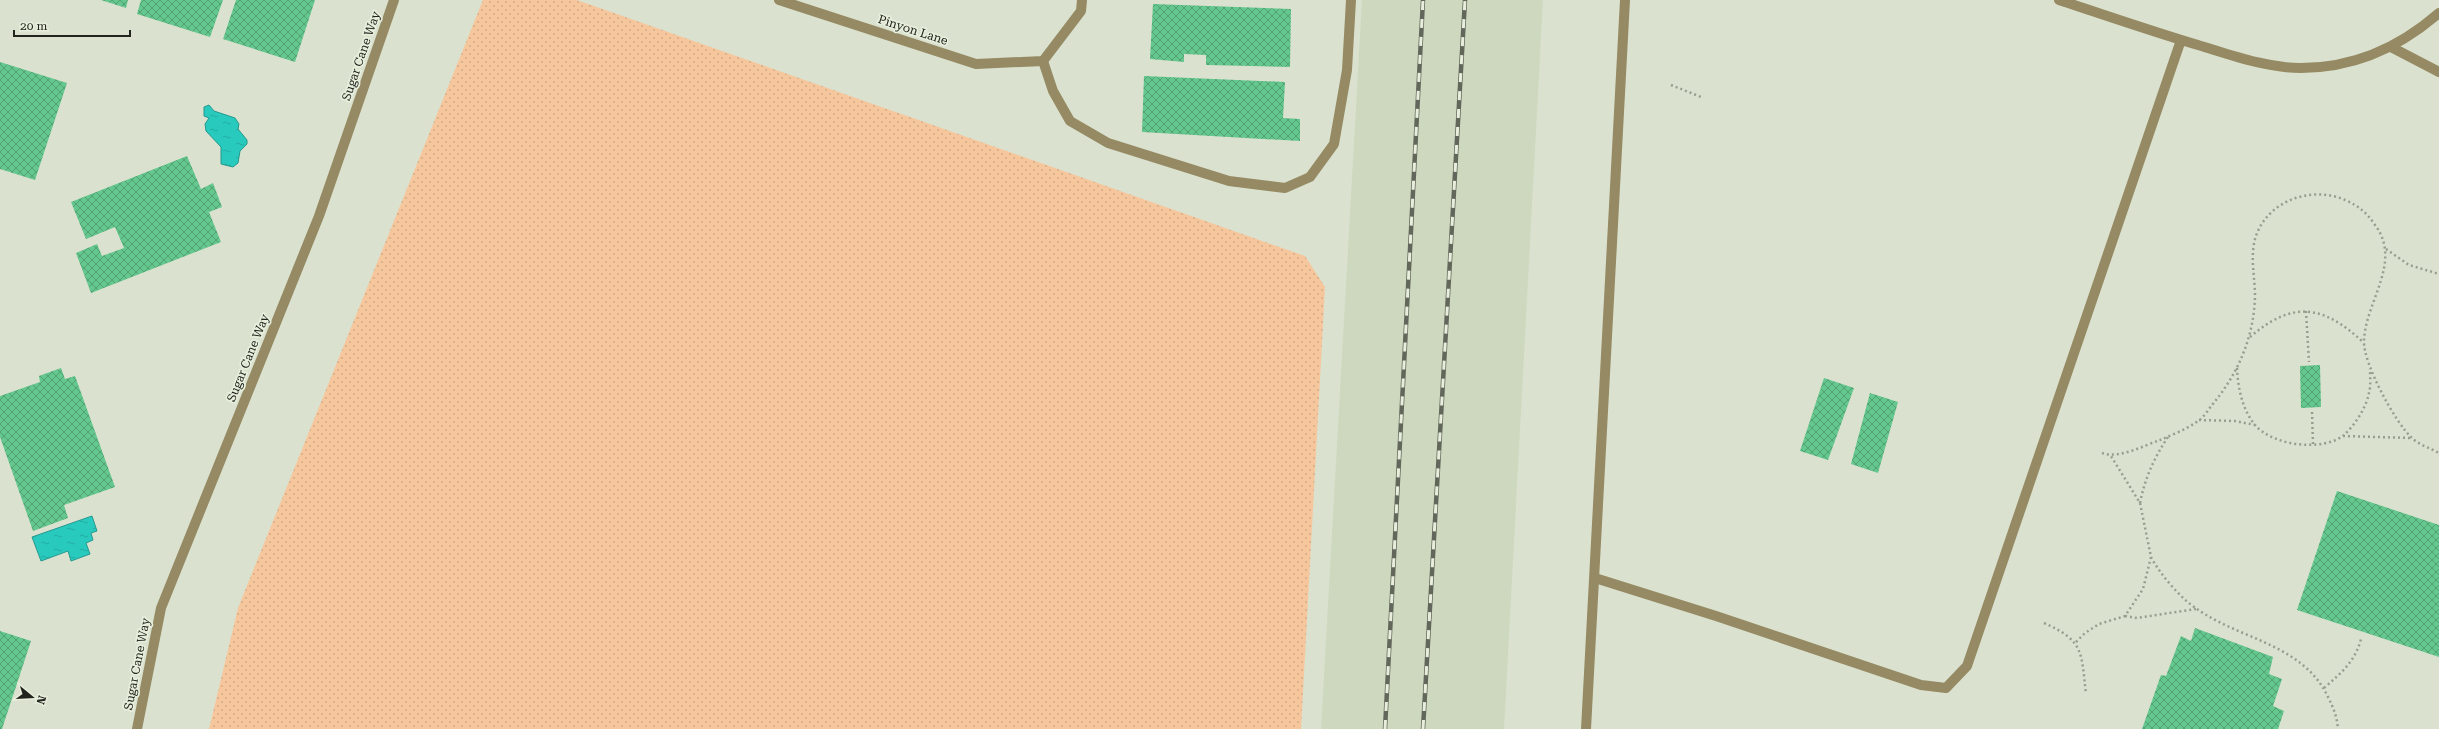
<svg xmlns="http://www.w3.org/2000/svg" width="2439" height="729" viewBox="0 0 2439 729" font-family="'Roboto Serif',serif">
<defs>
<pattern id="green-dots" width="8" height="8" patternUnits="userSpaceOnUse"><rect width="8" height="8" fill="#f6c69d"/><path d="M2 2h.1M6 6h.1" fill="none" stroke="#d3aa87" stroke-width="1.8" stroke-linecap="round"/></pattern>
<pattern id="water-ripples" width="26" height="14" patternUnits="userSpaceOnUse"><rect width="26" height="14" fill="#28cabe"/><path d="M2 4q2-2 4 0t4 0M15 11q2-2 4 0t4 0" fill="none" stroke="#24ada3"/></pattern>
<pattern id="building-cross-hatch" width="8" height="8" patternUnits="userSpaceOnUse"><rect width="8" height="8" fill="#64c78d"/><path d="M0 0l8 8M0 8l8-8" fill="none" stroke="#52a173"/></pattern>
</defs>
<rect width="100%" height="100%" fill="#dae2cf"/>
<!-- built -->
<path fill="#ced8be" d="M1362,0h181l-39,729h-183z"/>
<!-- green -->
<path fill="url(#green-dots)" d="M483,0h94l728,256 20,31 -24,442h-1092l29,-121z"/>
<!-- water -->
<path fill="url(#water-ripples)" stroke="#26988e" d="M209,105l5,6 21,7 4,6 -1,5 9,11v4l-7,7 -2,12 -5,4 -12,-3v-17l-15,-16 -1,-7 4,-6 -5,-2v-9z
M92,516l5,15 -6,2 2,7 -7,3 4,11 -19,7 -3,-10 -27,10 -9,-24z"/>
<!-- building -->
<path fill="url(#building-cross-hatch)" d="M101,0h27l-2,8z
M141,0h82l-13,37 -73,-23z
M236,0h79l-20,62 -72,-23z
M1153,4l138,5 -1,58 -84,-2v-10l-22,-1v8l-34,-3z
M0,62l67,21 -32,97 -35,-11z
M1144,76l141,6 -2,36 17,1v22l-158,-9z
M187,156l14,33 12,-6 9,24 -13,5 12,30 -130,51 -15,-40 21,-9 5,12 22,-8 -9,-21 -29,12 -15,-37z
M2320,365l1,42 -20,1 -1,-42z
M61,368l4,11 10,-3 40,111 -51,18 4,13 -35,13 -33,-94v-41l40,-14 -1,-6z
M1824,378l30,10 -26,72 -28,-9z
M1870,393l28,9 -20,71 -27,-9z
M2337,491l102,34v132l-142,-47z
M2195,628l78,29 -4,17 13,5 -9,27 11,5 -6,18h-136l19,-54 5,1 15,-40 10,5z
M0,631l31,10 -29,88h-2z"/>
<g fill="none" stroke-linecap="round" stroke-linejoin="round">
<!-- path -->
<path stroke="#979d8f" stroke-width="2.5" stroke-dasharray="2 3" stroke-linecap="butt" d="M1671,85l30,12
M2386,249l23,16 30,9
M2306,311l3,51
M2250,337c43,-37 73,-32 113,5
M2237,368c1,20 5,41 18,57 18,21 68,27 89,10 11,-10 22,-27 25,-42 2,-7 1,-17 1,-24
M2312,412l1,32
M2199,420l36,1 20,4
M2343,436l68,2
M2102,453c17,6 41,-7 58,-13 12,-5 27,-11 38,-19 6,-4 10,-11 14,-16 26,-31 42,-68 43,-109 0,-19 -5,-37 0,-57 11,-38 56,-54 90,-39 14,6 22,13 30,25 28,37 -10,77 -11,116 -1,22 31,81 47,96 6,7 19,11 28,16
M2140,503c5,-25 14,-45 28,-66
M2151,557c9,17 29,41 46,52 44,31 106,35 131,88 6,12 9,20 10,32
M2125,616l12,2 59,-9
M2044,623c41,18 37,30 42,71
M2076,642l9,-9 14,-9 26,-8 18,-27 8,-32 -11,-54 -29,-47
M2324,688c17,-15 31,-26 37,-49"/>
<!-- lane -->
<path stroke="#958a63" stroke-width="10" d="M2059,0c46,15 92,31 139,45 33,10 68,23 103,23 53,0 99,-21 138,-55
M2391,47l48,25
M1043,61l10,30 17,30 38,22 121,38 56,7 25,-11 24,-33 13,-74 4,-70
M1595,578l121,38 205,69 25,3 21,-22 214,-626
M1586,729l39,-729"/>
<!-- street -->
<path stroke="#958a63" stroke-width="10" d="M779,0l197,64 67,-3 38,-50 1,-11
M137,729l24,-121 158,-392 75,-216"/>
<!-- rail casing -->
<g stroke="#62675b" stroke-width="4.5">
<path id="rail" d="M1385,729l38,-729
M1423,729l42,-729"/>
</g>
<!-- rail -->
<use href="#rail" stroke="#e7efdc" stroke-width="3" stroke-dasharray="9" stroke-linecap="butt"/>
</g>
<g text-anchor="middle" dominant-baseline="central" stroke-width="3.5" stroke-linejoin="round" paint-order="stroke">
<!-- street labels -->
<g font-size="12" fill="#21241d" stroke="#e7efdc">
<text transform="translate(913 30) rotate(18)">Pinyon Lane</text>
<text transform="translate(361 56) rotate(-71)">Sugar Cane Way</text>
<text transform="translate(248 358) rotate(-68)">Sugar Cane Way</text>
<text transform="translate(137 664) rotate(-79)">Sugar Cane Way</text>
</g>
</g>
<!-- north arrow -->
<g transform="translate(32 697) rotate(108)" stroke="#e7efdc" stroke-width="3" paint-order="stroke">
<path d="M0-3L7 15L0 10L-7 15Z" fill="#21241d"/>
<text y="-6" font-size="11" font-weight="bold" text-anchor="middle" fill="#21241d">N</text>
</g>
<!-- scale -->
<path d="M14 30v6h116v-6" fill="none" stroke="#21241d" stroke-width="2"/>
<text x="20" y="30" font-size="12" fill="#21241d" stroke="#e7efdc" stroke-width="3" paint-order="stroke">20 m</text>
</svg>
